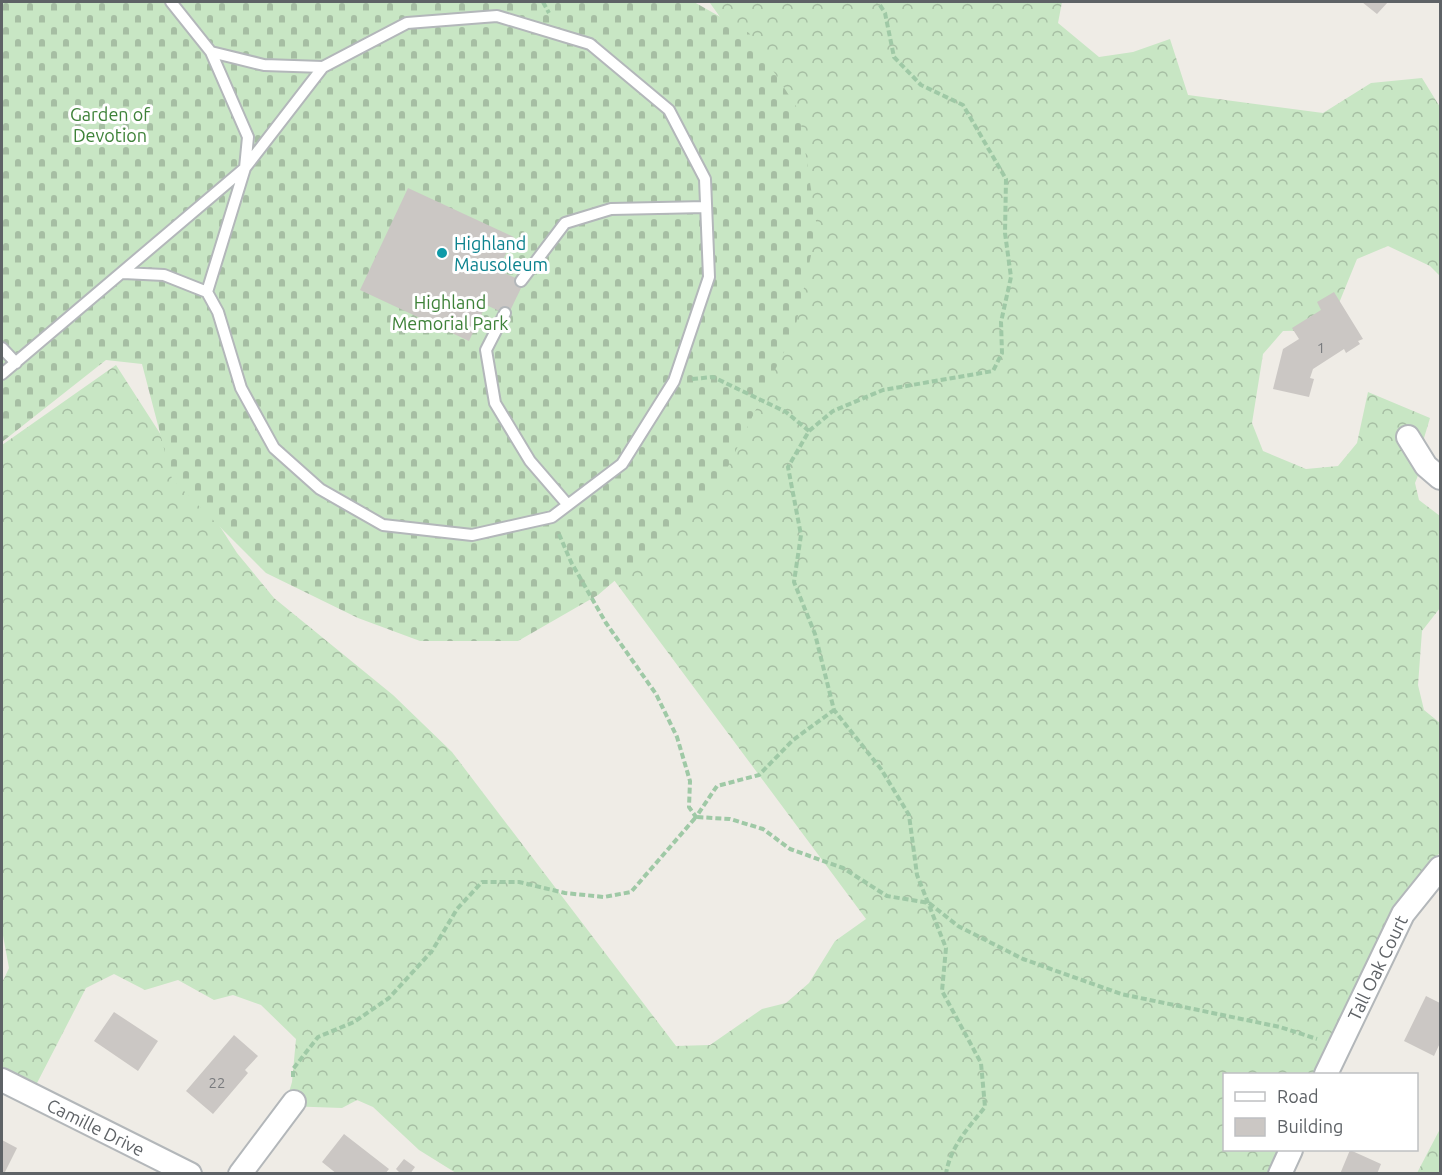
<svg xmlns="http://www.w3.org/2000/svg" width="1442" height="1175" viewBox="0 0 1442 1175" font-family="Ubuntu,sans-serif">
<defs>
<pattern id="forest-crowns" width="20" height="18" patternUnits="userSpaceOnUse" patternTransform="scale(1.5)"><rect width="20" height="18" fill="#c8e6c4"/><path d="M2 6a3 3 0 1 1 6 0M12 15a3 3 0 1 1 6 0" fill="none" stroke="#a6bea3"/></pattern>
<pattern id="cemetery-stones" width="16" height="16" patternUnits="userSpaceOnUse" patternTransform="scale(1.5)"><rect width="16" height="16" fill="#c8e6c4"/><path d="M2 7V4a2 2 0 0 1 4 0v3zM10 15v-3a2 2 0 0 1 4 0v3z" fill="#a6bea3"/></pattern>
</defs>
<rect width="100%" height="100%" fill="#efece6"/>
<!-- forest -->
<path fill="url(#forest-crowns)" d="M703,2h359l-4,21 41,34 34,-5 37,-13 18,56 135,18 48,-30 51,-5 18,29v169l-10,-10 -42,-20 -31,13 -29,71 -45,1 -20,23 -11,69 11,28 43,18 32,-3 19,-23 11,-51 62,26 -6,20 3,15 -12,30 4,17 21,16v92l-18,23 -4,54 6,25 16,13v130l-11,10 -20,29 -85,182h-100v76h64l-11,23h-821l-37,-23 -46,-43 -16,-7 -15,8 -57,-2 7,-24 4,-43 -35,-34 -28,-10 -19,5 -36,-20 -33,10 -31,-16 -28,14 -50,97 -34,-12v-90l7,-15 -7,-38v-485l114,-80 121,188 37,45 119,97 59,57 224,294 34,-1 52,-36 24,-6 23,-20 26,-42 31,-22 -255,-343 149,-503 -50,-70z
M1440,1129v44h-23z"/>
<!-- cemetery -->
<path fill="url(#cemetery-stones)" d="M2,2h692l55,31 50,78 18,117 -22,101 -74,152 -67,66 -56,48 -80,46h-98l-62,-23 -92,-45 -94,-94 -30,-115 -36,-4 -104,82z"/>
<!-- building -->
<path fill="#cbc7c4" d="M1362,2h26l-11,12z
M408,188l106,49 -16,33 26,12 -16,33 -22,-10 -17,36 -109,-51z
M1334,292l29,47 -5,2 2,3 -14,9 -2,-4 -31,20 -3,9 4,1 -5,18 -36,-8 10,-40 16,-10 -7,-11 29,-18 -4,-8z
M1426,996l14,7v40l-6,13 -30,-15z
M114,1012l44,29 -20,30 -44,-30z
M234,1035l24,21 -13,14 3,3 -35,41 -27,-23z
M344,1134l45,35 -4,5h-48l-15,-12z
M2,1140l15,8 -13,26h-2z
M1350,1150l31,14 -4,10h-37z
M404,1159l11,8 -5,7h-9l-5,-5z"/>
<g fill="none" stroke-linecap="round" stroke-linejoin="round">
<!-- service casing -->
<g stroke="#b3b7ba" stroke-width="14">
<path id="service" d="M123,273l41,2 43,17 11,20 23,76 33,60 46,41 63,36 89,10 80,-18 70,-53 52,-83 35,-104 -4,-98 -36,-69 -79,-66 -93,-28 -90,7 -84,44 -59,-2 -53,-13
M521,281l44,-58 46,-14 95,-2
M207,292l38,-124 78,-101
M505,313l-19,37 9,53 35,58 38,44
M2,348l14,15
M2,374l243,-206 3,-31 -37,-85 -40,-50"/>
</g>
<!-- minor casing -->
<g stroke="#b3b7ba" stroke-width="26">
<g id="minor">
<path d="M1408,437l18,29 14,12"/>
<path id="s1" d="M1326,1074l77,-160 37,-46"/>
<path id="s2" d="M2,1080l188,94"/>
<path d="M240,1174l54,-72"/>
<path d="M1280,1174l11,-24"/>
</g>
</g>
<!-- path -->
<path stroke="#9fc9a6" stroke-width="4" stroke-dasharray="6 3" stroke-linecap="butt" d="M543,2l6,11
M692,379l21,-2 73,35 23,19 -21,36 13,68 -7,47 21,52 19,76 47,59 28,46 8,60 29,73 -4,43 39,72 4,44c-16,20 -35,40 -39,67
M809,431l24,-20 50,-21 110,-19 9,-18 -1,-31 10,-45 -6,-44 1,-54 -43,-74 -42,-20 -27,-28 -9,-44 -7,-11
M559,534l12,28 35,61 50,71 21,43 13,44 -1,26 7,10 21,-31 42,-11 34,-35 41,-30
M293,1077v-8l25,-32 36,-15 35,-24 43,-47 25,-42 25,-27h37l46,11 39,4 27,-5 65,-75 34,2 33,10 27,20 53,19 44,28 42,7 29,23 65,33 98,35 159,33 37,12"/>
<!-- service -->
<use href="#service" stroke="#fff" stroke-width="10"/>
<!-- minor -->
<use href="#minor" stroke="#fff" stroke-width="22"/>
</g>
<!-- markers -->
<circle fill="#0f9aa8" stroke="#fff" stroke-width="2" cx="442" cy="253" r="6"/>
<g text-anchor="middle" dominant-baseline="central" stroke-width="6" stroke-linejoin="round" paint-order="stroke">
<!-- number labels -->
<g font-size="15" fill="#797b7e">
<text x="1321" y="347">1</text>
<text x="217" y="1082">22</text>
</g>
<!-- park labels -->
<g font-size="18" fill="#3e8239" stroke="#fff">
<text x="110" y="114">Garden of<tspan x="110" dy="21">Devotion</tspan></text>
<text x="450" y="302">Highland<tspan x="450" dy="21">Memorial Park</tspan></text>
</g>
<!-- culture labels -->
<g font-size="18" fill="#0d838f" stroke="#fff" text-anchor="start">
<text x="454" y="243">Highland<tspan x="454" dy="21">Mausoleum</tspan></text>
</g>
<!-- street labels -->
<g font-size="18" fill="#5e6266" stroke="#fff">
<text stroke="none"><textPath href="#s1" startOffset="118">Tall Oak Court</textPath></text>
<text stroke="none"><textPath href="#s2" startOffset="105">Camille Drive</textPath></text>
</g>
</g>
<!-- border -->
<rect width="1442" height="1175" fill="none" stroke="#5e6266" stroke-width="6"/>
<!-- legend -->
<rect x="1223" y="1073" width="195" height="78" fill="#ffffff" stroke="#bfc0c2" stroke-width="1.5"/>
<rect x="1235" y="1092" width="30" height="9" fill="#ffffff" stroke="#bfc0c2" stroke-width="1.5"/>
<text x="1277" y="1103" font-size="18" fill="#5e6266">Road</text>
<rect x="1235" y="1118" width="30" height="18" fill="#cbc7c4" stroke="#bfc0c2" stroke-width="1.5"/>
<text x="1277" y="1133" font-size="18" fill="#5e6266">Building</text>
</svg>
